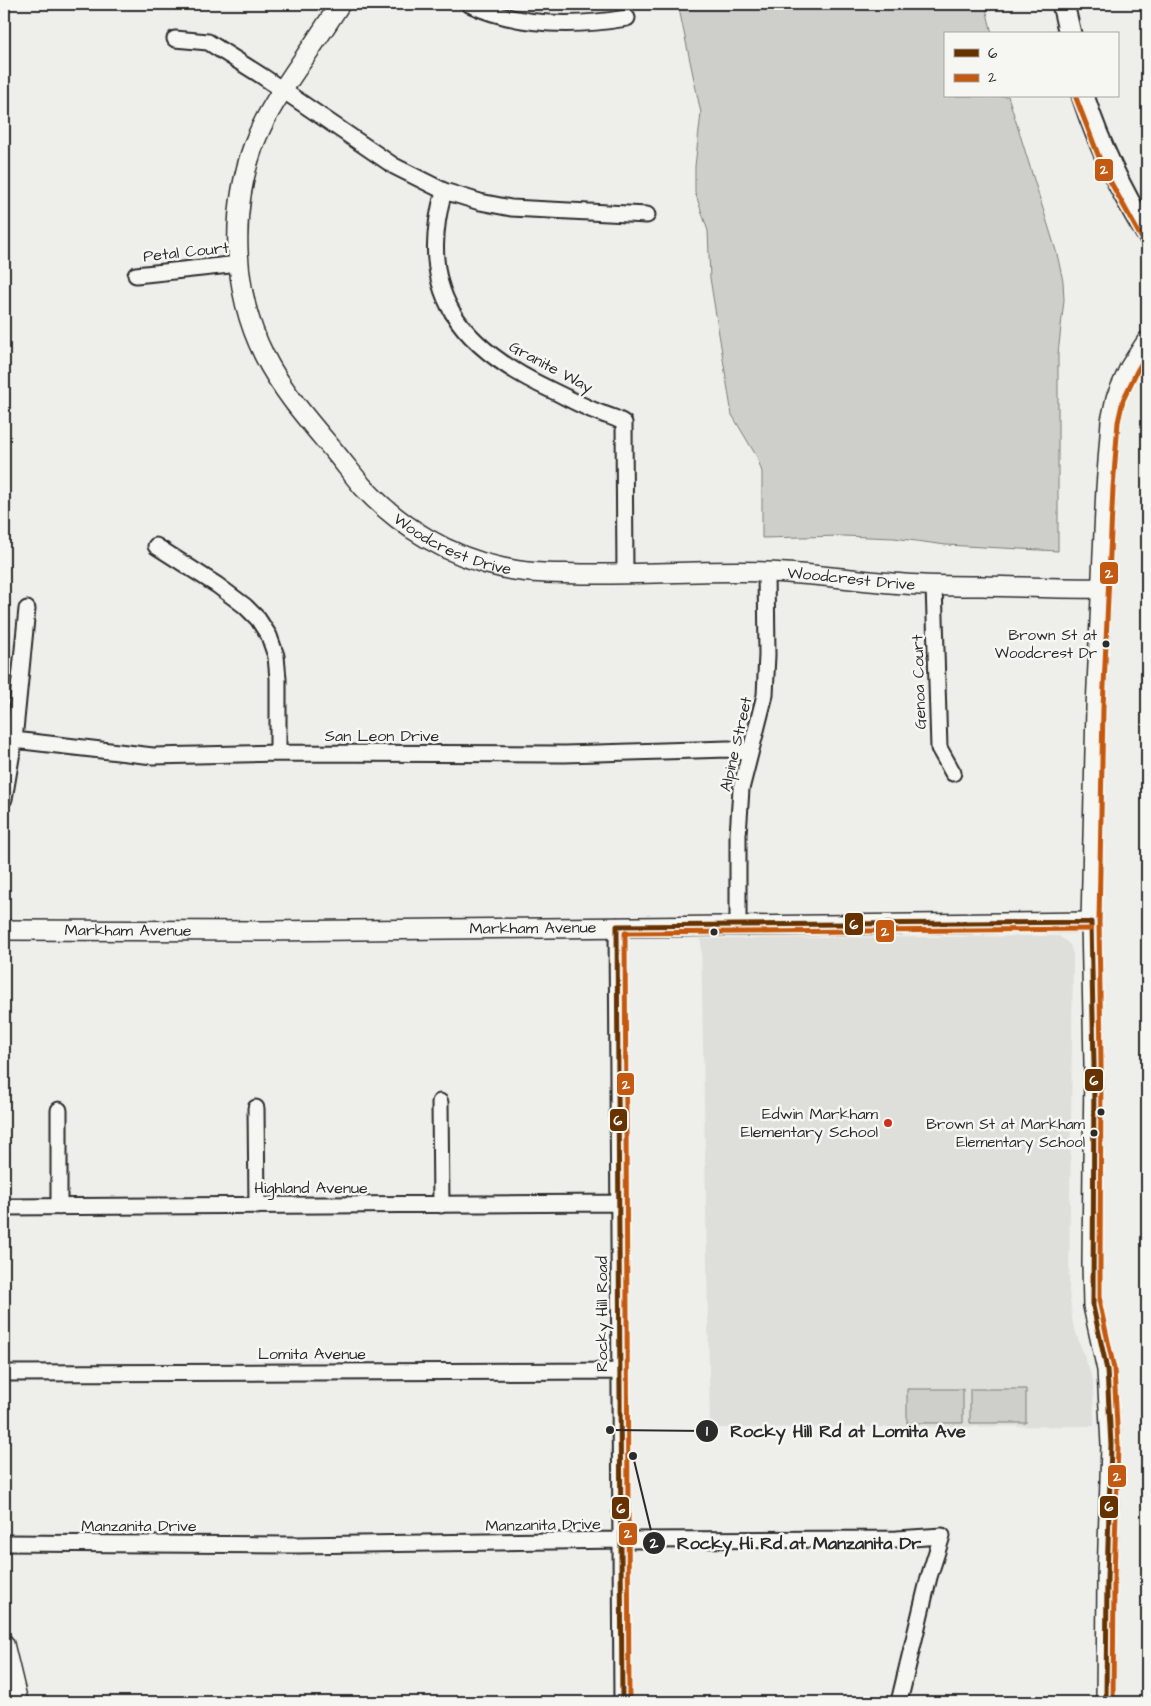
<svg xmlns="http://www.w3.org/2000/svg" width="1151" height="1706" viewBox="0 0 1151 1706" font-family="'Architects Daughter',sans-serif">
<rect width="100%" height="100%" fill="#eeeeea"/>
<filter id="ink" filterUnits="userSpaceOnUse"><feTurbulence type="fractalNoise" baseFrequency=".02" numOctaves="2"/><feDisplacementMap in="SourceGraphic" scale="10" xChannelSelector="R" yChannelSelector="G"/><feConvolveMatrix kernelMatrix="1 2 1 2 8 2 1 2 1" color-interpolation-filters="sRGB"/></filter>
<g filter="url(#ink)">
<!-- built -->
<path fill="#dededb" d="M1052,936h7l8,6 3,3 3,10 -4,336 4,34 20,55 1,46 -384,2 -9,-489z"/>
<!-- green -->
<path fill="#cececa" stroke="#7c7c7a" d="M678,4h307l7,30h-47v62h63l49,158 6,27 1,19 -6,54v197l-112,-6 -52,-7 -51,-2 -81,2v-66l-5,-15 -25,-42 -22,-137 -2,-47 -13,-39v-26l6,-53z
M907,1389h56v34h-56z
M970,1389h56v34h-56z"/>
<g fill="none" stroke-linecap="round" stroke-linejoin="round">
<!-- minor casing -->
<g stroke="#2b2b2b" stroke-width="19">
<path id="minor" d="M469,4c50,23 105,23 158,14
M175,39l33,3 54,34 132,90 50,25 36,11 31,6 136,7
M444,191c-29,102 17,157 107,199 17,8 34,18 52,24 8,3 14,4 21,9l1,151
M136,275l103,-11
M156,546l61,39 28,21 13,13 11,17 7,20 2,23v74
M934,585l5,163 14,25
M14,740l139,16 125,-3 287,1 163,-5 22,3
M4,799l10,-59 13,-131
M738,925v-90l3,-46 24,-94 2,-40 -1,-83
M617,926l5,776
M440,1102l1,103
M256,1108l1,98
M59,1110v97
M4,1207l615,-4
M4,1373l616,-2
M4,1543l294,2 323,-5 276,-1 45,-3 -13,41 -30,125"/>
</g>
<!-- tertiary casing -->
<g stroke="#2b2b2b" stroke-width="22">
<g id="tertiary">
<path id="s1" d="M340,4c-13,20 -26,40 -40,60 -17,25 -35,51 -46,80 -24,67 -22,147 10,211 18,36 45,66 70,96 10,12 19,24 29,36 37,40 87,70 140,81 26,6 52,5 79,6 61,1 123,-4 184,-2 46,1 92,9 138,12 26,2 53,2 79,2 39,1 79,3 118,2"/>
<path id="s2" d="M4,930l261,1 826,-9"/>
<path d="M4,1644l14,58"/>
<path d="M1106,1702l1,-123 4,-134 -4,-75 -14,-64 -1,-43 2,-199 -3,-142 5,-214 10,-220 5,-67 5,-23 14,-31 17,-26"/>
</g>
</g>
<!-- secondary casing -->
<g stroke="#2b2b2b" stroke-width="25">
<path id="secondary" d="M1063,4l7,30
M1083,96c16,48 37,94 64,137"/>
</g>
<!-- minor -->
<use href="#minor" stroke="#f6f6f2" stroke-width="15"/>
<!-- tertiary -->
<use href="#tertiary" stroke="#f6f6f2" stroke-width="19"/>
<!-- secondary -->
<use href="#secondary" stroke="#f6f6f2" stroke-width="21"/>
<!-- bus-1 casing -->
<g stroke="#f6f6f2" stroke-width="9">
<path id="bus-1" d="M1091,922l3,142 -1,242 14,64 4,75 -4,134 -1,123
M617,926l5,776
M617,926l474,-4"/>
</g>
<!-- bus-2 casing -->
<g stroke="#f6f6f2" stroke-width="9">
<path id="bus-2" d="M1076,98l28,72 37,67
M629,1702l-4,-769 466,-4
M1113,1702l1,-123 4,-134 -4,-76 -14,-64v-42l1,-199 -2,-142 4,-214 10,-220 5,-66 5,-22 14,-29 10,-17"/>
</g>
<!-- bus-1 -->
<use href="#bus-1" stroke="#630" stroke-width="5"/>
<!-- bus-2 -->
<use href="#bus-2" stroke="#c45911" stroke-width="5"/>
</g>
</g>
<!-- markers -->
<g fill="#2b2b2b" stroke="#f6f6f2" stroke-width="2">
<circle cx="1106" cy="644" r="4.5"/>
<circle cx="714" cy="932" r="4.5"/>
<circle cx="1101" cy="1112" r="4.5"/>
<circle cx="1094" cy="1133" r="4.5"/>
</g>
<circle fill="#c8321e" stroke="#f6f6f2" stroke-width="2" cx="888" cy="1123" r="5"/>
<g text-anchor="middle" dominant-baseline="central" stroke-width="5" stroke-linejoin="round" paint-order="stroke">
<!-- bus labels -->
<g font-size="15" fill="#2b2b2b" stroke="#f6f6f2" text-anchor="end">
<text x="1097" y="635">Brown St at<tspan x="1097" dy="18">Woodcrest Dr</tspan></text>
<text x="1085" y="1124">Brown St at Markham<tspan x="1085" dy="18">Elementary School</tspan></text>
</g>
<!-- street labels -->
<g font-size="16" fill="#2b2b2b" stroke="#f6f6f2">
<text transform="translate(186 252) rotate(-6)">Petal Court</text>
<text transform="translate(551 367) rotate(28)">Granite Way</text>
<text stroke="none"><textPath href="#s1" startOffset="655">Woodcrest Drive</textPath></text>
<text stroke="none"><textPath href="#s1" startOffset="1060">Woodcrest Drive</textPath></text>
<text transform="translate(919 682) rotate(-92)">Genoa Court</text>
<text x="382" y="736">San Leon Drive</text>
<text transform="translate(736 744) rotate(-77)">Alpine Street</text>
<text stroke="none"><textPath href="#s2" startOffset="529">Markham Avenue</textPath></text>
<text stroke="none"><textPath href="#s2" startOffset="124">Markham Avenue</textPath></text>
<text x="311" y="1188">Highland Avenue</text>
<text transform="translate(602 1314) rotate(-90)">Rocky Hill Road</text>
<text x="312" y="1354">Lomita Avenue</text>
<text transform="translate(543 1525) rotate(-1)">Manzanita Drive</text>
<text x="139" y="1526">Manzanita Drive</text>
</g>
<!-- poi labels -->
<g font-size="16" fill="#2b2b2b" stroke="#f6f6f2" text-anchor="end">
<text x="878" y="1114">Edwin Markham<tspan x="878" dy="18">Elementary School</tspan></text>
</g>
</g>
<!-- callouts -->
<path fill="none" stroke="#2b2b2b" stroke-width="2" d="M610 1430L707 1431M633 1456L654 1543"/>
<g fill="#2b2b2b" stroke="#f6f6f2" stroke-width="2">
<circle cx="610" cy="1430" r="5"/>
<circle cx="633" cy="1456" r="5"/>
<circle cx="707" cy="1431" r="12"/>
<circle cx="654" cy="1543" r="12"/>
</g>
<g font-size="15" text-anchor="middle" font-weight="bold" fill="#fff">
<text x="707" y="1436">1</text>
<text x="654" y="1548">2</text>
</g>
<g font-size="18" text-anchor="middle" font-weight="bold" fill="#2b2b2b" stroke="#f6f6f2" stroke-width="5" stroke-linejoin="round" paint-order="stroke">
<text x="848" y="1437">Rocky Hill Rd at Lomita Ave</text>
<text x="799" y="1549">Rocky Hi Rd at Manzanita Dr</text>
</g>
<g stroke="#f6f6f2" stroke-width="2">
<rect x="1094" y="158" width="20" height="24" rx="5" fill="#c45911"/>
<rect x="1099" y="561" width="20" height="24" rx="5" fill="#c45911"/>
<rect x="844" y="912" width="20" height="24" rx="5" fill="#630"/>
<rect x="875" y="919" width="20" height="24" rx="5" fill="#c45911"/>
<rect x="1084" y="1068" width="20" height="24" rx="5" fill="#630"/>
<rect x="616" y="1072" width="19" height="24" rx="5" fill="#c45911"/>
<rect x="609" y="1108" width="19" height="24" rx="5" fill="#630"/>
<rect x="1107" y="1464" width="20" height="24" rx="5" fill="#c45911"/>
<rect x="1099" y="1495" width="20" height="24" rx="5" fill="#630"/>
<rect x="611" y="1496" width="19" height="24" rx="5" fill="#630"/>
<rect x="618" y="1522" width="20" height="24" rx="5" fill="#c45911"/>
</g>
<g font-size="14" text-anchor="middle" font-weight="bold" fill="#fff">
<text x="1104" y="174">2</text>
<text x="1109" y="578">2</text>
<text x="854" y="929">6</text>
<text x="885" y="936">2</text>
<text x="1094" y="1085">6</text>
<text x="626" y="1089">2</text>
<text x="618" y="1125">6</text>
<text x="1117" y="1481">2</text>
<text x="1109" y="1511">6</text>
<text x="621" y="1513">6</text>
<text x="628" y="1538">2</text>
</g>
<!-- margin -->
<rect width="1151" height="1706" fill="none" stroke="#f6f6f2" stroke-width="20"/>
<rect x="10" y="10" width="1131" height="1686" fill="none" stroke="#2b2b2b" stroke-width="2" filter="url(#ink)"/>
<!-- legend -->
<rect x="944" y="32" width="175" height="65" fill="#f6f6f2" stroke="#a5a5a2"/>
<rect x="954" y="49" width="25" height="8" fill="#663300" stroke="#a5a5a2"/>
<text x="988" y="58" font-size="15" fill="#2b2b2b">6</text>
<rect x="954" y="74" width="25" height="8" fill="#c45911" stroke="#a5a5a2"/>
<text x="988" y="82" font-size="15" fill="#2b2b2b">2</text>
</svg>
